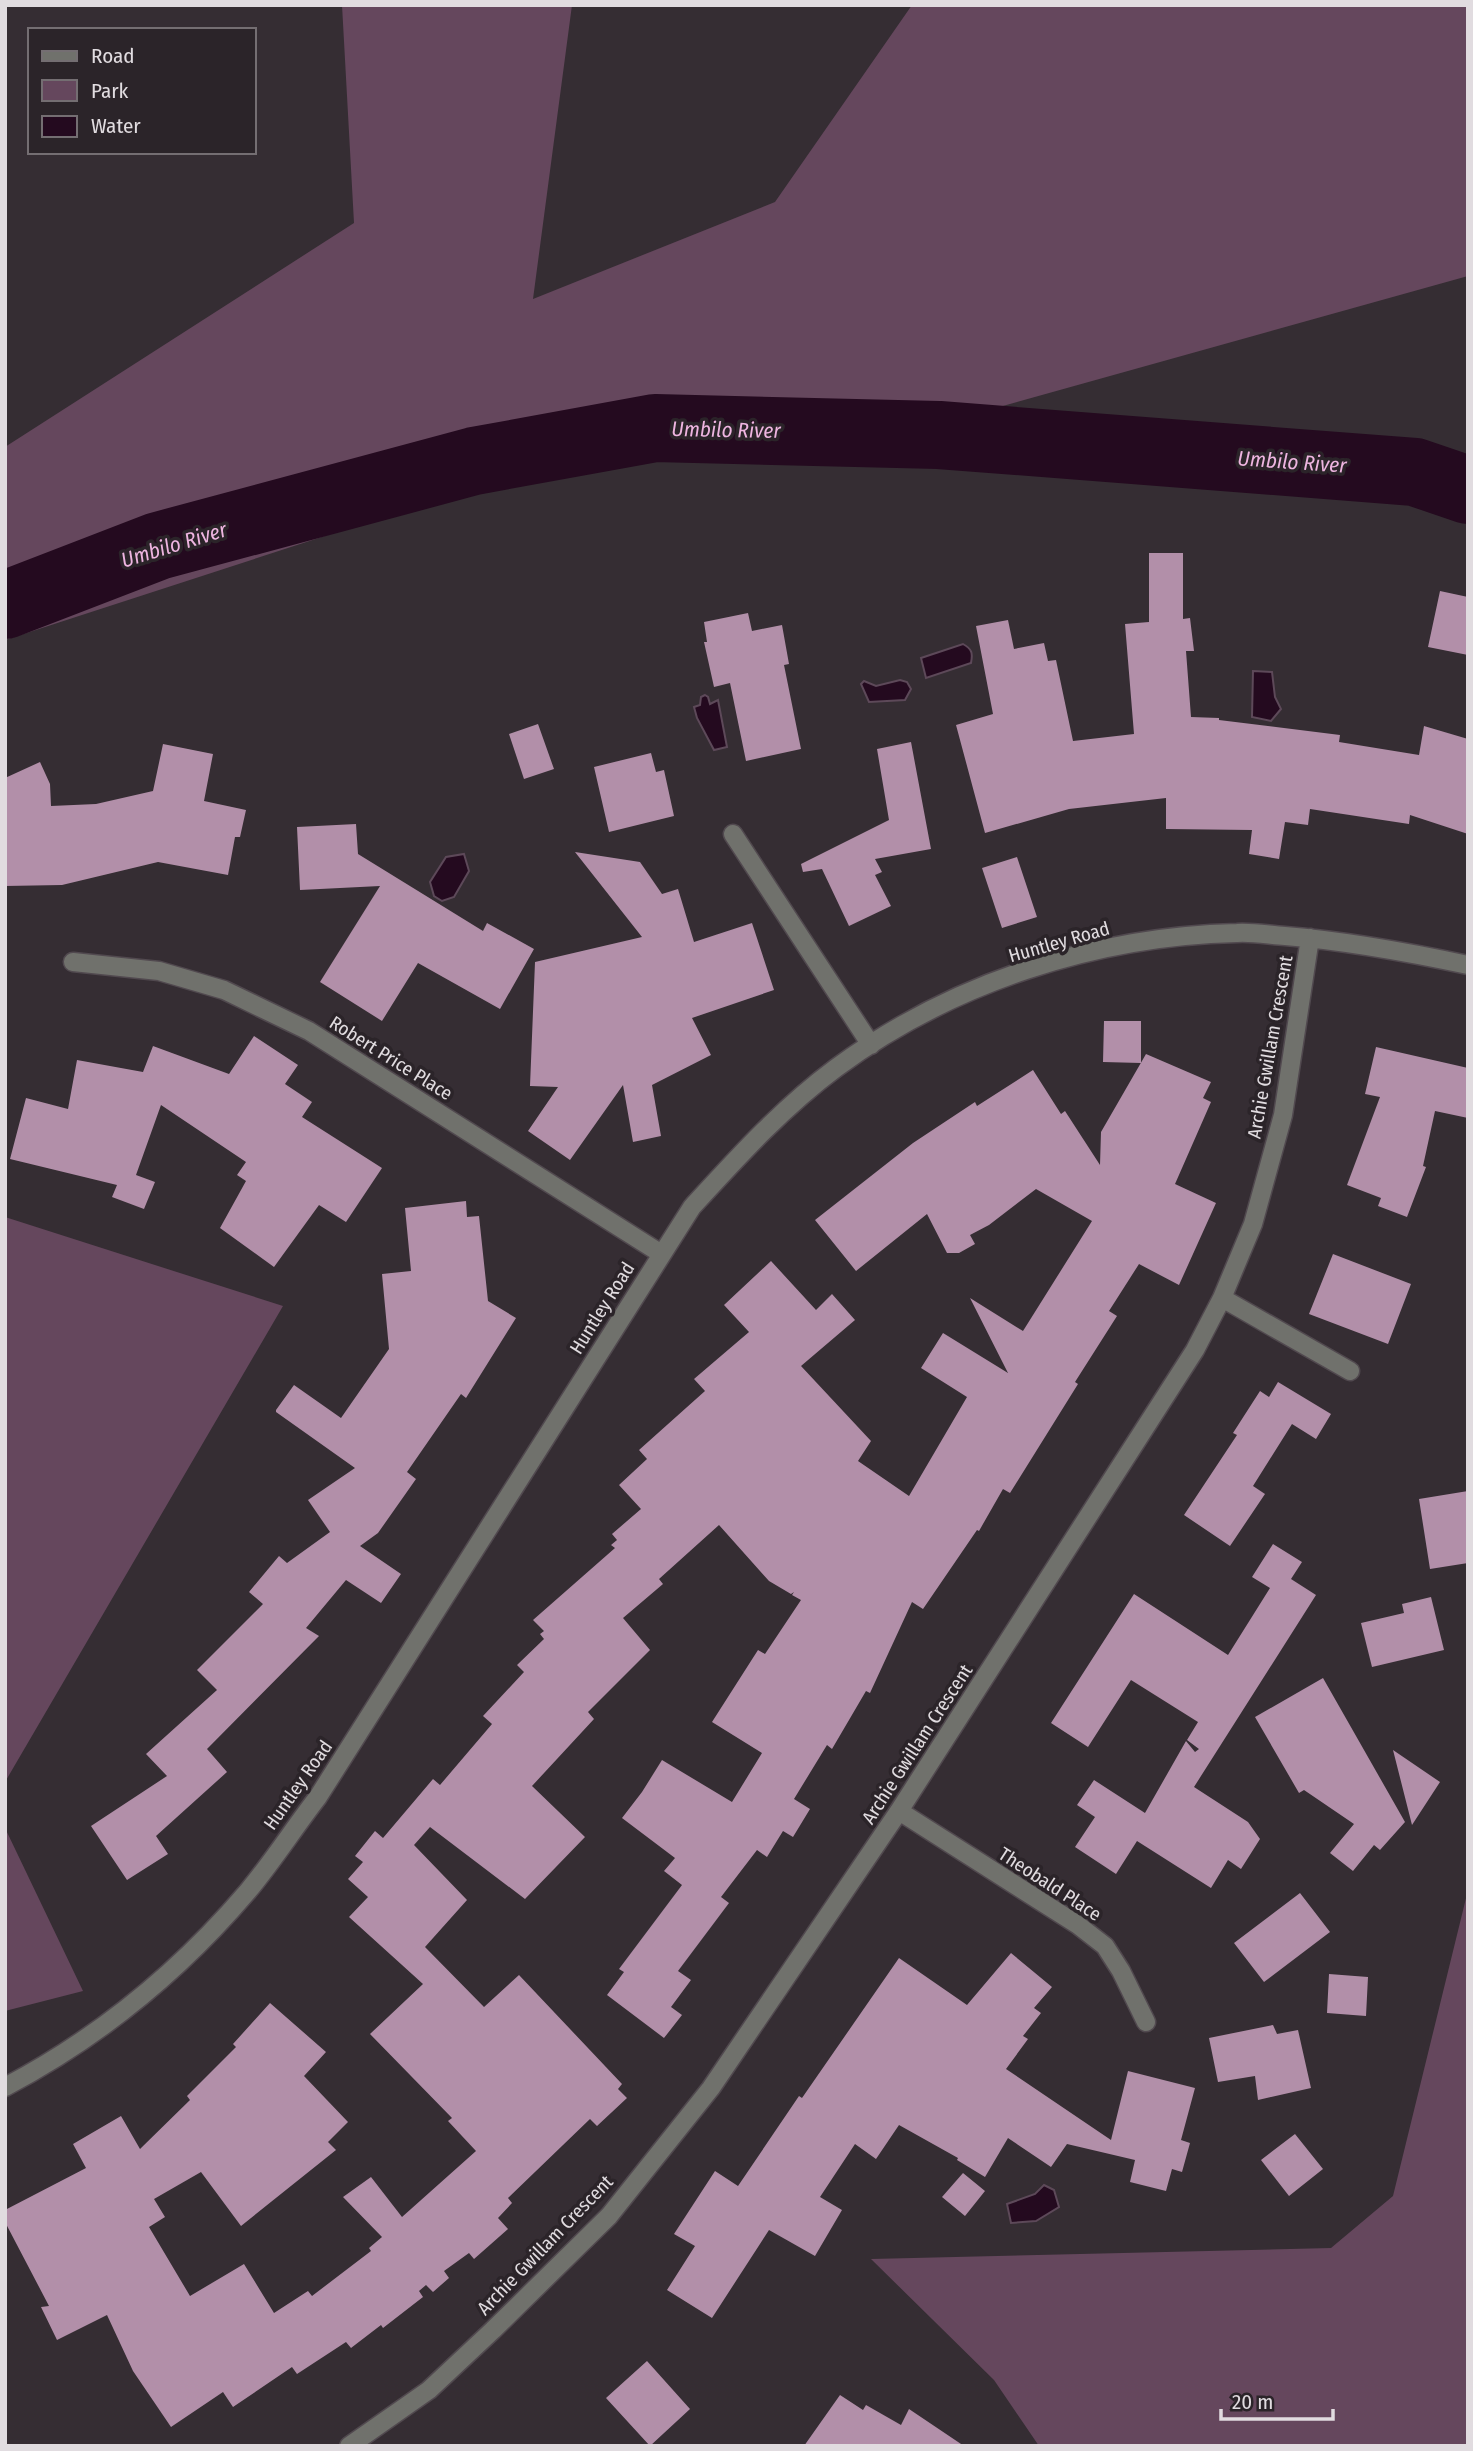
<svg xmlns="http://www.w3.org/2000/svg" width="1473" height="2451" viewBox="0 0 1473 2451" font-family="'Fira Sans Condensed',sans-serif">
<rect width="100%" height="100%" fill="#352d33"/>
<!-- green -->
<path fill="#65475d" d="M342,5h230l-39,294 242,-97 137,-197h556v271l-537,150 -354,28 -572,186v-193l349,-224z
M5,1217l278,89 -278,476z
M5,1828l78,163 -78,20z
M1468,1890v556h-429l-45,-66 -123,-121 460,-11 62,-52z"/>
<!-- water -->
<path fill="#240a1f" stroke="#5d4959" stroke-width="2" d="M963,644c9,5 10,9 8,19l-45,15 -5,-20z
M1253,671l19,1 3,25 6,12 -10,12 -19,-4z
M900,680l7,2 4,7 -6,11 -36,2 -8,-18 3,-3 12,5z
M705,695l3,2 2,7 8,-4 9,47 -13,3 -17,-32 -3,-11 6,-2 1,-8z
M464,854l5,17 -15,26 -12,4 -8,-5 -4,-14 16,-25z
M1044,2185l10,5 5,17 -23,14 -25,2 -4,-19 28,-10z"/>
<g fill="none" stroke-linecap="round" stroke-linejoin="round">
<!-- river -->
<path stroke="#240a1f" stroke-width="68" d="M5,605l153,-59 316,-85 181,-33 284,7 476,37 53,18"/>
</g>
<!-- building -->
<path fill="#b28fa9" d="M1149,553h34v66l7,-1 4,33h-8l5,66 28,1v2l121,15 -1,7 80,13 5,-29 44,13v95l-58,-19 -1,9 -99,-15 -2,16 -23,-3 -6,37 -30,-5 3,-24 -86,-1v-31l-97,11 -84,24 -29,-108 37,-11 -17,-88 32,-6 6,29 30,-6 4,18 8,-1 17,81 61,-7 -9,-110 24,-2z
M1440,591l28,6v58l-40,-8z
M748,613l4,18 30,-6 7,39 -5,1 17,84 -55,12 -16,-78 -16,4 -10,-45h3l-3,-20z
M538,724l16,45 -30,10 -15,-45z
M911,742l20,107 -56,10 7,13 -7,3 16,31 -42,20 -27,-57 -19,3 -2,-8 88,-44 -12,-71z
M163,744l50,10 -9,47 42,9 -6,27h-5l-7,38 -70,-13 -96,23 -57,1v-108l35,-16 10,22 1,22 45,-2 57,-13z
M651,753l5,19 8,-2 10,46 -65,16 -15,-65z
M356,824l2,30 125,77 4,-8 47,26 -34,60 -82,-46 -36,58 -62,-39 60,-96 -80,4 -3,-63z
M575,852l65,10 22,32 16,-5 16,53 58,-19 22,67 -82,28 19,37 -59,30 9,51 -28,6 -10,-57 -53,75 -42,-29 30,-44 -28,-1 5,-124 107,-25z
M1017,857l20,60 -35,11 -20,-60z
M1104,1021h37v42l-38,-1z
M254,1036l44,29 -13,19 27,18 -10,15 80,51 -36,54 -27,-17 -45,62 -54,-39 26,-47 -9,-6 9,-13 -85,-57 -25,70 19,7 -11,27 -32,-12 5,-12 -107,-26 16,-61 42,11 9,-49 66,12 10,-26 76,28z
M1376,1047l92,21v50l-33,-7 -12,55 3,1 -19,50 -29,-11 3,-8 -34,-13 33,-88 -15,-3z
M1146,1054l65,28 -8,16 8,4 -36,82 41,19 -37,82 -40,-21 -30,47 8,5 -42,66 3,2 -68,109 -7,-4 -24,42 -2,-1 -54,79 -11,-7 -42,91 -4,-2 -34,58 -5,-4 -33,54 16,10 -17,28 -10,-6 -16,26 -10,-7 -36,47 8,6 -51,68 13,9 -20,27 11,8 -18,23 -57,-43 17,-23 -5,-3 63,-84 -18,-14 11,-13 -53,-40 20,-26 20,-32 70,42 30,-49 -50,-31 46,-72 7,4 36,-54 -9,-5 2,-3 -3,2 -22,-13 -50,-56 -60,54 4,5 -40,34 27,32 -62,62 6,7 -62,67 53,51 -60,62 -95,-72 -16,18 53,55 -42,47 59,60 35,-32 103,109 -4,5 9,9 -30,28 -7,-7 -82,79 4,5 -14,15 10,11 -34,30 -5,-6 -25,18 5,7 -16,14 -7,-7 -7,6 4,6 -40,31 -2,-3 -30,23 -5,-6 -49,32 -5,-7 -59,40 -10,-15 -52,35 -38,-56 -26,-56 -50,25 -16,-33 8,-1 -44,-84v-12l81,-42 -13,-24 48,-28 19,33 50,-49 -3,-4 49,-49 -3,-3 37,-41 56,49 -22,24 44,46 -20,20 8,8 -95,76 -40,-54 -47,27 11,18 -16,10 41,69 54,-32 30,49 34,-22 4,5 59,-45 -2,-3 13,-11 -39,-40 28,-20 31,40 74,-66 -28,-30 4,-3 -82,-84 53,-50 -74,-67 19,-20 -20,-18 15,-17 -8,-6 20,-25 8,7 50,-59 7,6 52,-61 -9,-8 41,-44 -7,-7 27,-26 -4,-5 4,-3 -11,-11 82,-72 -4,-3 6,-5 -5,-6 29,-25 -22,-24 28,-26 -8,-9 66,-59 -11,-12 55,-47 -25,-27 47,-44 45,49 16,-16 23,26 -54,46 70,75 -13,20 51,35 58,-99 -46,-29 22,-35 65,40 -38,-75 53,33 69,-110 -56,-32 -47,36 -19,10 5,9 -16,9h-12l-20,-39 -71,57 -41,-51 98,-77 62,-41 2,4 56,-36 28,44 4,-3 35,54 1,-33z
M466,1201l1,16 12,-1 9,85 28,17 -50,80 -5,-4 -54,78 9,7 -38,54 -18,13 41,28 -20,29 -35,-23 -40,48 13,8 -112,113 20,23 -71,64 12,18 -41,26 -36,-54 76,-50 -21,-22 71,-64 -20,-20 66,-66 -14,-12 30,-36 8,7 43,-31 -22,-32 47,-32 -79,-56v-2l18,-25 47,33 48,-69 -7,-75 29,-3 -6,-63z
M1333,1254l78,30 -23,60 -79,-30z
M1278,1382l53,32 -15,25 -24,-15 -39,62 12,8 -35,52 -46,-31 53,-80 -4,-2 27,-42 9,6z
M1468,1491v72l-38,6 -11,-70z
M1273,1544l29,18 -11,17 25,16 -122,192 54,35 12,17 -19,30 -13,-9 -17,28 -74,-47 -21,33 -41,-27 20,-30 -18,-12 17,-25 51,33 41,-72 9,11 4,-3 -12,-9 11,-18 -67,-42 -43,67 -37,-24 83,-129 94,61 42,-67 -18,-11z
M1431,1597l13,53 -72,17 -11,-44 43,-10 -2,-9z
M1323,1678l82,144 -25,28 -6,-5 -21,26 -23,-18 24,-29 -50,-34 -5,3 -44,-76z
M1393,1750l47,32 -28,43z
M1300,1893l30,39 -66,50 -30,-39z
M1011,1953l41,34 -18,21 7,5 -18,23 5,3 -22,30 105,71 17,-69 67,17 -14,52 9,3 -8,29 -10,-3 -6,22 -36,-9 5,-22 -68,-16 -16,23 -43,-29 -23,39 -28,-17 1,-2 -59,-33 -23,34 -21,-15 -35,53 22,13 -27,46 -46,-26 -57,88 -45,-28 28,-44 -21,-12 41,-63 23,15 61,-90 3,2 97,-140 68,47z
M1329,1974l39,3 -2,39 -39,-3z
M1273,2025l4,9 21,-4 13,58 -53,12 -3,-24 -37,6 -9,-44z
M1295,2134l28,35 -34,27 -28,-36z
M963,2173l22,18 -20,25 -23,-19z
M647,2361l43,48 -40,37 -44,-48z
M840,2395l23,15 3,-5 35,20 8,-16 55,37h-160z"/>
<g fill="none" stroke-linecap="round" stroke-linejoin="round">
<!-- minor casing -->
<g stroke="#51494f" stroke-width="21">
<path id="minor" d="M733,834l138,211
M73,962l86,9 65,19 85,41 351,222
M1222,1298l128,73
M899,1811l179,114 27,21 16,25 25,51
M5,2087c93,-49 175,-116 243,-196 25,-30 46,-63 70,-94l374,-590c45,-49 90,-99 144,-139 115,-85 260,-132 401,-135 16,-1 32,2 48,3 61,5 122,16 183,29
M349,2446l80,-56 64,-60 116,-114 102,-128 188,-277 296,-461 27,-52 31,-74 30,-109 27,-177"/>
</g>
<!-- minor -->
<use href="#minor" stroke="#70716c" stroke-width="18"/>
</g>
<g text-anchor="middle" dominant-baseline="central" stroke-width="7" stroke-linejoin="round" paint-order="stroke">
<!-- street labels -->
<g font-size="19" fill="#e1dce0" stroke="#2b2429">
<text transform="translate(1059 942) rotate(-16)">Huntley Road</text>
<text transform="translate(1270 1047) rotate(-80)">Archie Gwillam Crescent</text>
<text transform="translate(391 1058) rotate(32)">Robert Price Place</text>
<text transform="translate(602 1308) rotate(-58)">Huntley Road</text>
<text transform="translate(917 1744) rotate(-57)">Archie Gwillam Crescent</text>
<text transform="translate(298 1785) rotate(-55)">Huntley Road</text>
<text transform="translate(1050 1884) rotate(33)">Theobald Place</text>
<text transform="translate(545 2245) rotate(-46)">Archie Gwillam Crescent</text>
</g>
<!-- water labels -->
<g font-size="21" font-style="italic" fill="#eeb5e0" stroke="#2b2429">
<text transform="translate(726 430) rotate(1)">Umbilo River</text>
<text transform="translate(1292 462) rotate(4)">Umbilo River</text>
<text transform="translate(174 545) rotate(-17)">Umbilo River</text>
</g>
</g>
<!-- border -->
<rect width="1473" height="2451" fill="none" stroke="#e1dce0" stroke-width="14"/>
<!-- legend -->
<rect x="28" y="28" width="228" height="126" fill="#2b2429" stroke="#746e72" stroke-width="2"/>
<rect x="42" y="51" width="35" height="10" fill="#70716c" stroke="#746e72" stroke-width="2"/>
<text x="91" y="63" font-size="21" fill="#e1dce0">Road</text>
<rect x="42" y="80" width="35" height="21" fill="#65475d" stroke="#746e72" stroke-width="2"/>
<text x="91" y="98" font-size="21" fill="#e1dce0">Park</text>
<rect x="42" y="116" width="35" height="21" fill="#240a1f" stroke="#746e72" stroke-width="2"/>
<text x="91" y="133" font-size="21" fill="#e1dce0">Water</text>
<!-- scale -->
<path d="M1221 2409v10h112v-10" fill="none" stroke="#e1dce0" stroke-width="3.5"/>
<text x="1232" y="2409" font-size="21" fill="#e1dce0" stroke="#2b2429" stroke-width="5" paint-order="stroke">20 m</text>
</svg>
